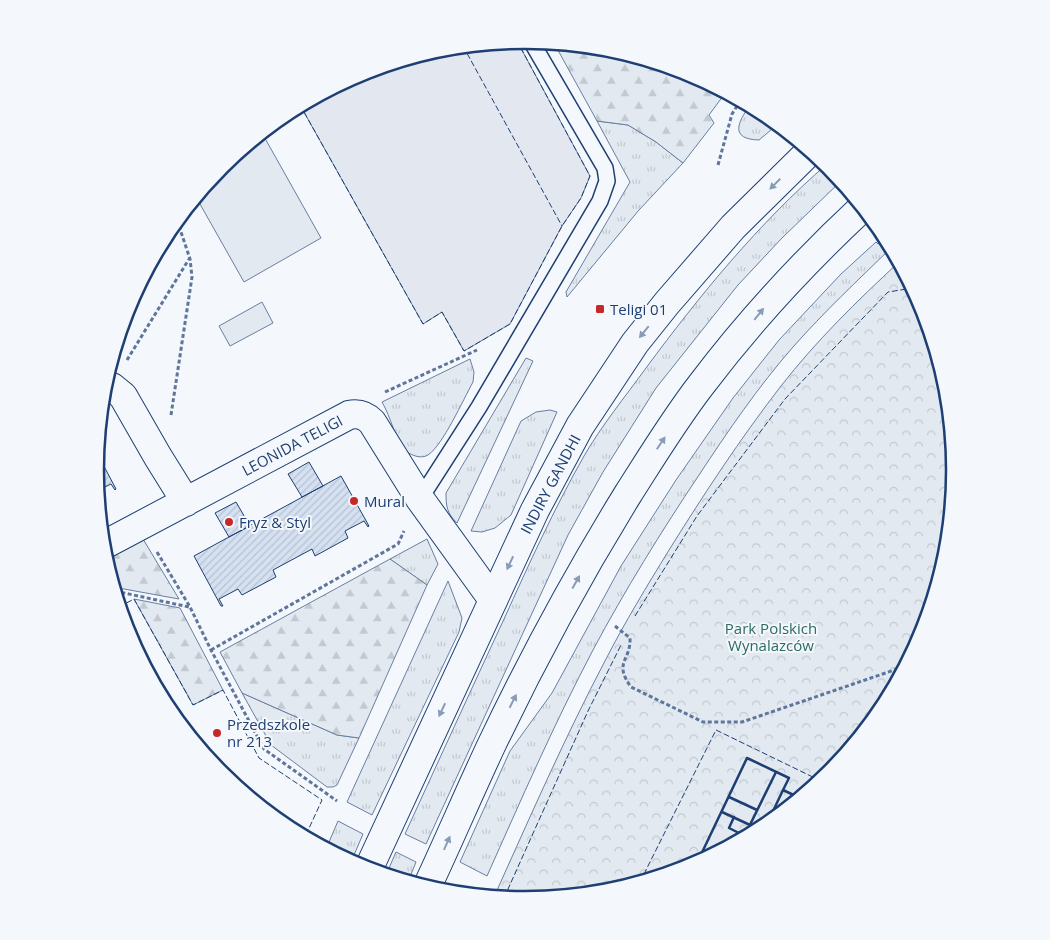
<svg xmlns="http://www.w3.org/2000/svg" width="1050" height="940" viewBox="0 0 1050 940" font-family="'Open Sans',sans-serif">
<defs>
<pattern id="grass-tufts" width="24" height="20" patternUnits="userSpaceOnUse" patternTransform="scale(1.25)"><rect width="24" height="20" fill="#e3e9f0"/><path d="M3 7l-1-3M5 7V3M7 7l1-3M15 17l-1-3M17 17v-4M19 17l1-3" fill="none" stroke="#c2c9d1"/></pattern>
<pattern id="forest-firs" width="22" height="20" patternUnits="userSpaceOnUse" patternTransform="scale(1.25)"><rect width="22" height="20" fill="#e3e9f0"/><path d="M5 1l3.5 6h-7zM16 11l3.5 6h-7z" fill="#c2c9d1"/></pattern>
<pattern id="park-crowns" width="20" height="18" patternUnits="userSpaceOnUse" patternTransform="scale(1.25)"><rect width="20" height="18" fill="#e3e9f0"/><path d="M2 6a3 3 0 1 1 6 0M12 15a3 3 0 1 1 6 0" fill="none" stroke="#c2c9d1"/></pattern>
<pattern id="building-hatch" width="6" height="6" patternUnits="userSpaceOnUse" patternTransform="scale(1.25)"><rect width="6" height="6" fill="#d5e0f0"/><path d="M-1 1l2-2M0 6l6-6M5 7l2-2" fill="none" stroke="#b6c1d1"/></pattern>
</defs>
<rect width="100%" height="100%" fill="#f4f7fb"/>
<!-- grass -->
<path fill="url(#grass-tufts)" stroke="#687fa3" d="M750,105l14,8 14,11 -19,16c-30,-1 -21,-18 -9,-35z
M597,121l31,4 28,17 27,21 -44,47 -72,87 -1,-5 64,-110z
M827,164l14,17 -59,57 -44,47 -82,103 -53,84 -35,63 -142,309 -21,-10c33,-72 66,-144 99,-215 25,-55 50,-110 80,-163 18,-31 41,-59 62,-88 54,-73 112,-144 181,-204z
M886,237l5,11c-33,32 -67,64 -98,99 -35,40 -65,84 -94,128 -38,57 -74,115 -106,175 -39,74 -72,150 -106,226l-27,-14 50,-111 42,-58 69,-127 55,-86 57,-82 46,-58 62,-66 35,-32 2,2z
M526,358l7,3 -76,162c-10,-10 -11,-16 -11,-30z
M470,359l4,13 -1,10c-10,18 -30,63 -45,73 -6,4 -16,1 -22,-4 -11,-11 -15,-34 -24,-49z
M550,410l7,2 -46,103 -16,13 -13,4 -11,-1 50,-110 15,-9z
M427,539l11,25 -11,21 -37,-26z
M448,581l14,37 -3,14 -87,183 -25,-13z
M242,693l95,42 22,3 -22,47 -4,2h-6l-56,-42z
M338,821l25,13 -12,28 -25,-13z
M396,852l20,10 -8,20 -22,-7z"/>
<!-- forest -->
<path fill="url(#forest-firs)" stroke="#687fa3" d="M554,43l55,5 81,25 36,19 -17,23 5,8 -31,40 -27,-21 -28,-17 -31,-4z
M143,539l36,60 -66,-12 -6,-25 6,-8z
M390,559l37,26 -68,153 -22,-3 -95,-42 -22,-41z
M134,599l46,9 43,82 -30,15z"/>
<!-- park -->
<path fill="url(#park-crowns)" stroke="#687fa3" d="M899,262l23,44 25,80 8,84 -8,84 -25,81 -40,74 -53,65 -65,54 -75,39 -80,25 -84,8 -31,-3c36,-80 71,-160 112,-238 19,-37 41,-73 63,-109 35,-56 71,-111 112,-164 35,-45 76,-85 118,-124z"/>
<!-- pitch -->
<path fill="#e3e9f0" stroke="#687fa3" d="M262,133l59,105 -77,44 -48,-85 25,-31z
M262,302l11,21 -43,23 -11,-20z"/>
<!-- parking -->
<path fill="#e3e8f0" stroke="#687fa3" d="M517,41l73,135 -9,22 -19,28 -52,98 -46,27 -22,-39 -19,12 -123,-219 61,-32 80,-25z"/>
<!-- building -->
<path fill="url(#building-hatch)" stroke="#1d3f73" d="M97,453l19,36 -1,1 -4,-6 -14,7 -2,-21z
M309,462l14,24 -21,11 -14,-23z
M341,476l28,50 -1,1 -4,-6 -19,10 3,7 -33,18 -3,-7 -39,21 3,7 -34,18 -4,-6 -19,10 4,7h-2l-27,-50z
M236,502l14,24 -21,11 -14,-24z"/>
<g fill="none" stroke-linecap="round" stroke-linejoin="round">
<!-- service casing -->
<g stroke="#1d3f73" stroke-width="18">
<path id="service" d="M420,499l59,-92 121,-206 7,-20 -2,-13 -74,-127"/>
</g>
<!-- minor casing -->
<g stroke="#1d3f73" stroke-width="30">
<path id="minor" d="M104,384l8,3 11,9 35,61 28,45
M102,546l247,-131c9,-2 16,0 23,7l48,77 73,101"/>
</g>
<!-- tertiary casing -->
<g stroke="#1d3f73" stroke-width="30">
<path id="tertiary" d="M368,870l167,-360 45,-84 55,-83 32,-40 66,-76 77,-76
M427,887c22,-47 42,-94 64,-141 41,-86 87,-171 137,-252 23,-36 46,-74 73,-109 49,-65 102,-122 162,-178"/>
</g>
<!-- path -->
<path stroke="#5e769c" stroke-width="3" stroke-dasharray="4 2.5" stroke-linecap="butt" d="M718,165l14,-51 9,-14
M127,360l62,-101
M385,392l92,-42
M171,415l21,-138 -2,-18 -13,-39
M157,552l33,55 21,43 53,99 73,52
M115,591l74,16
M615,626l15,12c1,23 -17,24 1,49l72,35h39l164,-56
M211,650l187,-106 6,-13"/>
<!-- service -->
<use href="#service" stroke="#f4f7fb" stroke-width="15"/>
<!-- minor -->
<use href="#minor" stroke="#f4f7fb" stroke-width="28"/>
<!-- tertiary -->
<use href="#tertiary" stroke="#f4f7fb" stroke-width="28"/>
<!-- fence -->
<path stroke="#1d3f73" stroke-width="1" stroke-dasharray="6 2.5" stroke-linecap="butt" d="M463,46l99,180
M300,105l123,219 19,-12 22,39 46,-27 52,-98 19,-28 9,-22 -73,-135
M119,607l15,-8 59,106 30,-15 36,68 63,42 -17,37
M635,616l62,-100 88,-117 103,-107 25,-4
M640,882l76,-152 105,51
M504,898l84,-187 33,-66"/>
<!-- wall -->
<path stroke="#1d3f73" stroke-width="2.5" d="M729,797l28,13
M722,812l28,13
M734,817l-5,11 16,8
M766,826l17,-36
M743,839l33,-67
M697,863l50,-105 42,20 -6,12 17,8"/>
</g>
<!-- one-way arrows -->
<defs><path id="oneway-solid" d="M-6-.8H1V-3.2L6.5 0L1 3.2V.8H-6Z" transform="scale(1.25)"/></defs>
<g fill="#889bb7">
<use href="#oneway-solid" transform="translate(775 184) rotate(135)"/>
<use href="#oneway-solid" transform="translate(759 314) rotate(-51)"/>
<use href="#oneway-solid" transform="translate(644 332) rotate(129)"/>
<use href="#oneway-solid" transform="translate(661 443) rotate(-56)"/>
<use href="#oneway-solid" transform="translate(510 563) rotate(115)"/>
<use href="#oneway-solid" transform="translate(576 582) rotate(-61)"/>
<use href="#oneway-solid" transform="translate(513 701) rotate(-63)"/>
<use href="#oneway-solid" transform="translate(442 710) rotate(115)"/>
<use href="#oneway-solid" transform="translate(447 843) rotate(-66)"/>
</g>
<!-- markers -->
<g fill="#c62828" stroke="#f4f7fb" stroke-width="2">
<rect x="595" y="304" width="10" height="10" rx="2.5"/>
<circle cx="354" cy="501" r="5"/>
<circle cx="229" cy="522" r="5"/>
<circle cx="217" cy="733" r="5"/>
</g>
<g text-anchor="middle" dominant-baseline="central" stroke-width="4" stroke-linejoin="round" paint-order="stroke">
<!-- poi labels -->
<g font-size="15" fill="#1d3f73" stroke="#f4f7fb" text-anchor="start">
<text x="610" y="309">Teligi 01</text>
<text x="364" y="501">Mural</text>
<text x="239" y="522">Fryz &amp; Styl</text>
<text x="227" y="724">Przedszkole<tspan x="227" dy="17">nr 213</tspan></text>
</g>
<!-- street labels -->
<g font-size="15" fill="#1d3f73" stroke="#f4f7fb">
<text transform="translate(292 445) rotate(-28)">LEONIDA TELIGI</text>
<text transform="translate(550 484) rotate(-62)">INDIRY GANDHI</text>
</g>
<!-- park labels -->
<g font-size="15" fill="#2c6c60" stroke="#f4f7fb">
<text x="771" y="628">Park Polskich<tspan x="771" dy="17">Wynalazców</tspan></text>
</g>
</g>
<!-- crop -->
<path d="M0 0H1050V940H0ZM104 470a421 421 0 1 1 842 0a421 421 0 1 1-842 0Z" fill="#f4f7fb" fill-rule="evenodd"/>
<path fill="none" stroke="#1d3f73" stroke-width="2.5" d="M104 470a421 421 0 1 1 842 0a421 421 0 1 1-842 0Z"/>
</svg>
